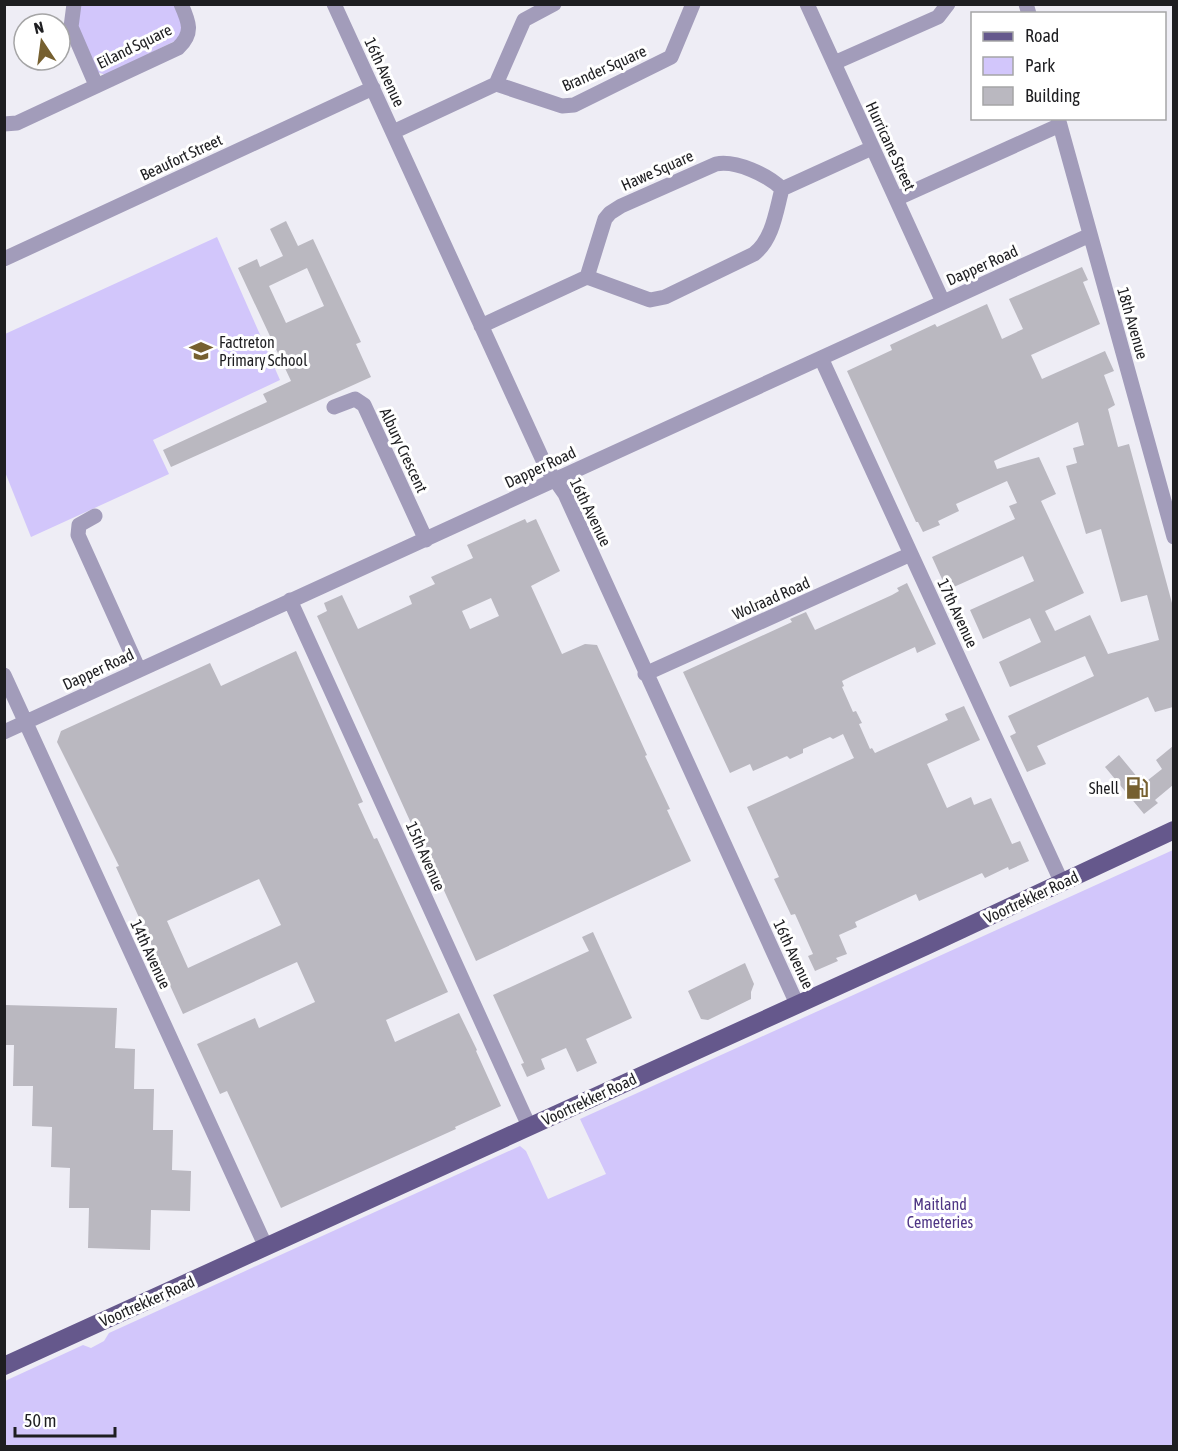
<svg xmlns="http://www.w3.org/2000/svg" width="1178" height="1451" viewBox="0 0 1178 1451" font-family="'Asap Condensed',sans-serif">
<rect width="100%" height="100%" fill="#eeedf5"/>
<!-- green -->
<path fill="#d2c6fb" d="M175,4l7,15 -1,19 -75,37 -9,-3 -22,-52 5,-15z
M217,237l63,143 -127,60 16,34 -138,63 -26,-65v-138z
M1173,850v596h-1168v-65l78,-36 8,3 13,-7 5,-8 411,-187 6,5 22,48 58,-25 -26,-55z"/>
<!-- building -->
<path fill="#bab8c0" fill-rule="evenodd" d="M286,221l12,25 15,-7 48,103 -5,2 15,33 -200,90 -8,-17 104,-48 -4,-8 28,-13 -53,-113 19,-9 3,8 23,-11 -13,-27zM307,268l17,38 -38,17 -17,-37z
M1082,267l6,13 -5,2 17,42 -69,31 11,24 63,-28 9,20 -10,4 11,30 -7,4 10,38 11,-3 43,159 1,-1v105l-18,5 -7,-15 -80,35 -31,14 9,18 -19,8 -17,-36 6,-3 -8,-17 86,-40 -9,-20 -75,31 -11,-25 42,-20 -11,-24 -47,21 -13,-29 64,-29 -11,-25 -76,34 -15,-33 83,-38 -6,-13 8,-3 -10,-22 -51,23 3,7 -21,10 2,4 -17,7 -5,-10h-2l-69,-151 45,-21 -2,-5 45,-21 2,3 50,-23 15,35 21,-10 -14,-30zM1078,422l6,23 -11,3 4,15 -11,3 20,68 15,-5 20,73 26,-7 12,45 -51,14 -18,-39 -35,16 -10,-20 39,-18 -43,-92 15,-7 -17,-37 -42,12 -3,-8z
M525,519l2,4 9,-4 24,52 -29,15 31,68 23,-10 12,1 50,110 -2,1 25,53 -3,1 24,51 -215,100 -49,-108 -2,1 -108,-238 10,-5 -3,-8 18,-8 16,34 54,-25 -3,-8 26,-12 -4,-7 42,-19 -6,-13zM491,598l8,18 -29,13 -8,-18z
M907,583l29,61 -19,9 -2,-6 -63,29 -10,5 2,5 -2,1 11,25 3,-1 6,12 -3,1 11,25 2,-1 3,5 73,-33 -3,-6 19,-8 16,34 -53,24 20,44 24,-11 3,8 17,-7 21,46 8,-3 9,20 -20,9 -1,-3 -23,11 -3,-5 -63,28 -3,-7 -61,28 2,5 -18,8 8,19 -11,4 2,3 -23,10 -7,-15 5,-2 -18,-40 -4,1 -17,-36 5,-2 -32,-70 107,-49 -2,-4 -9,-20 -10,5 -3,-2 -27,12v4l-13,6 -3,-3 -34,15 -3,-7 -20,9 -47,-101 109,-50 -2,-3 16,-7 9,18 77,-35 7,-4 -2,-3z
M296,651l67,151 -5,2 16,35 3,-1 71,154 -62,28 9,22 64,-29 18,37 -1,1 25,55 -46,21 1,2 -175,79 -54,-117 -7,3 -23,-50 58,-26 4,10 56,-26 -18,-40 -114,52 -67,-147 3,-1 -62,-124 4,-11 149,-68 11,23zM259,879l22,46 -93,43 -21,-47z
M1173,746v39l-18,15 3,3 -14,11 -39,-47 14,-12 24,29 19,-15 -6,-9z
M593,932l39,86 -46,21 11,24 -20,9 -11,-24 -25,11 4,10 -18,8 -6,-13 3,-1 -31,-68 96,-44 -7,-14z
M745,963l9,21 -3,8v7l-43,21 -7,-1 -13,-28z
M4,1005l113,3 -2,40 20,1 -1,40h20l-1,41h20l-1,40 19,1 -1,40 -39,-1 -1,40 -62,-2 1,-40h-20l1,-40 -19,-1 1,-40 -20,-1 1,-40h-20l1,-41h-10z"/>
<g fill="none" stroke-linecap="round" stroke-linejoin="round">
<!-- street -->
<path stroke="#a29cba" stroke-width="15" d="M74,4l-3,23 25,58
M334,4l212,463 19,27 232,510
M807,4l136,298
M1026,4l3,10
M834,63l104,-46 10,-13
M496,84l66,22 12,-1 97,-48 22,-53
M1058,118l116,419
M4,124l13,-1 161,-75c16,-15 11,-26 3,-44
M393,132l103,-48 28,-64 30,-16
M896,199l164,-74
M4,259l369,-171
M587,277l18,-58 5,-6 11,-7 95,-42c20,-4 52,11 66,25
M481,326l106,-49 63,23 15,-3 89,-43c19,-15 22,-43 28,-65l90,-41
M821,358l241,525
M334,407l21,-8 9,6 62,135
M95,516l-16,9 -1,10 61,135
M290,600l239,526
M645,674l266,-120
M4,675l262,572
M4,732l1086,-497"/>
<!-- primary -->
<path stroke="#65588c" stroke-width="18" d="M4,1366l922,-420 248,-116"/>
</g>
<!-- icons -->
<defs>
<g id="school-bare" transform="scale(1.8)"><path d="M0-5L7-2L0 1L-7-2ZM-4 1L0 2.5L4 1V4Q0 6-4 4Z" fill="#766030" stroke="#fff" stroke-width="2.5" paint-order="stroke"/></g>
<g id="fuel-bare" transform="scale(1.8)"><path d="M-5.5-6h7V0h2V4h1.3V-2.5L3-4.5l.8-.8L6-3V5H2.5V1h-1V6h-7ZM-4.2-4.7v3.2H.2V-4.7Z" fill="#766030" stroke="#fff" stroke-width="2.5" paint-order="stroke"/></g>
</defs>
<g fill-rule="evenodd">
<use href="#school-bare" x="201" y="351"/>
<use href="#fuel-bare" x="1137" y="788"/>
</g>
<g text-anchor="middle" dominant-baseline="central" stroke-width="6" stroke-linejoin="round" paint-order="stroke">
<!-- street labels -->
<g font-size="16" fill="#1e1e21" stroke="#fff">
<text transform="translate(134 46) rotate(-26)">Eiland Square</text>
<text transform="translate(604 68) rotate(-24)">Brander Square</text>
<text transform="translate(385 72) rotate(65)">16th Avenue</text>
<text transform="translate(891 146) rotate(65)">Hurricane Street</text>
<text transform="translate(181 157) rotate(-25)">Beaufort Street</text>
<text transform="translate(657 170) rotate(-24)">Hawe Square</text>
<text transform="translate(982 265) rotate(-24)">Dapper Road</text>
<text transform="translate(1133 323) rotate(74)">18th Avenue</text>
<text transform="translate(404 450) rotate(65)">Albury Crescent</text>
<text transform="translate(540 467) rotate(-25)">Dapper Road</text>
<text transform="translate(591 512) rotate(64)">16th Avenue</text>
<text transform="translate(771 598) rotate(-24)">Wolraad Road</text>
<text transform="translate(958 613) rotate(65)">17th Avenue</text>
<text transform="translate(98 669) rotate(-25)">Dapper Road</text>
<text transform="translate(426 856) rotate(66)">15th Avenue</text>
<text transform="translate(1031 897) rotate(-25)">Voortrekker Road</text>
<text transform="translate(151 954) rotate(65)">14th Avenue</text>
<text transform="translate(794 954) rotate(65)">16th Avenue</text>
<text transform="translate(589 1099) rotate(-25)">Voortrekker Road</text>
<text transform="translate(147 1301) rotate(-24)">Voortrekker Road</text>
</g>
<!-- poi labels -->
<g font-size="16" fill="#1e1e21" stroke="#fff" text-anchor="start">
<text x="219" y="342">Factreton<tspan x="219" dy="18">Primary School</tspan></text>
<text x="1119" y="788" text-anchor="end">Shell</text>
</g>
<!-- park labels -->
<g font-size="16" fill="#4f3685" stroke="#fff">
<text x="940" y="1204">Maitland<tspan x="940" dy="18">Cemeteries</tspan></text>
</g>
</g>
<!-- border -->
<rect width="1178" height="1451" fill="none" stroke="#1e1e21" stroke-width="12"/>
<!-- legend -->
<rect x="971" y="12" width="195" height="108" fill="#ffffff" stroke="#a5a5a6" stroke-width="1.5"/>
<rect x="983" y="32" width="30" height="9" fill="#65588c" stroke="#a5a5a6" stroke-width="1.5"/>
<text x="1025" y="42" font-size="18" fill="#1e1e21">Road</text>
<rect x="983" y="57" width="30" height="18" fill="#d2c6fb" stroke="#a5a5a6" stroke-width="1.5"/>
<text x="1025" y="72" font-size="18" fill="#1e1e21">Park</text>
<rect x="983" y="87" width="30" height="18" fill="#bab8c0" stroke="#a5a5a6" stroke-width="1.5"/>
<text x="1025" y="102" font-size="18" fill="#1e1e21">Building</text>
<!-- north arrow -->
<g transform="translate(42 42) rotate(347)"><circle r="28" fill="#ffffff" stroke="#a5a5a6" stroke-width="1.5"/>
<path d="M0-4.5L10 22L0 15L-10 22Z" fill="#766030"/>
<text y="-9" font-size="16" font-weight="bold" text-anchor="middle" fill="#1e1e21">N</text>
</g>
<!-- scale -->
<path d="M15 1427v9h100v-9" fill="none" stroke="#1e1e21" stroke-width="3"/>
<text x="24" y="1427" font-size="18" fill="#1e1e21" stroke="#ffffff" stroke-width="4.5" paint-order="stroke">50 m</text>
</svg>
